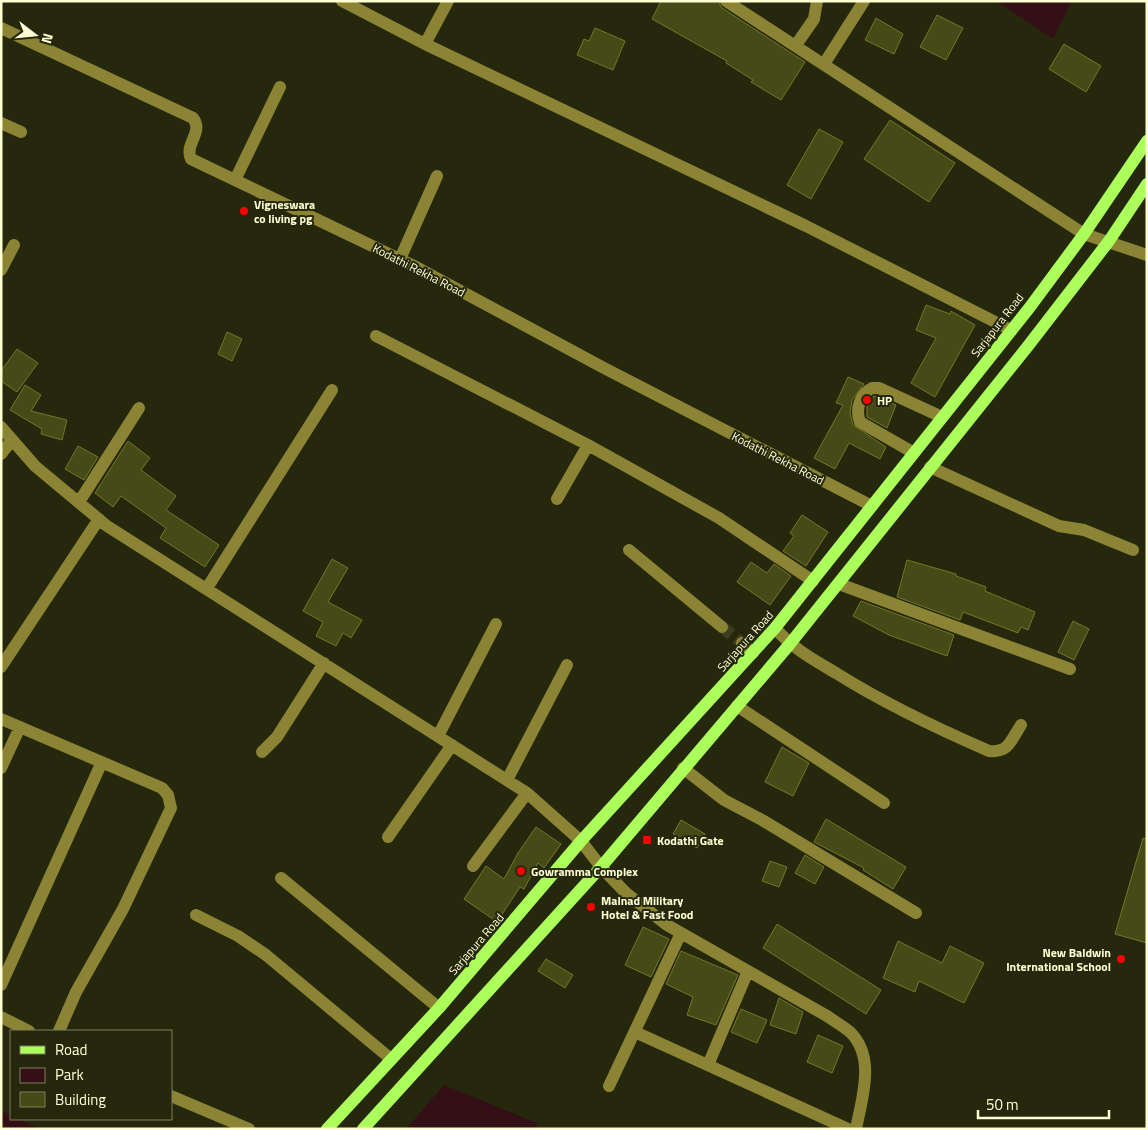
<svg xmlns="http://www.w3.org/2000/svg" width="1148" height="1130" viewBox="0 0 1148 1130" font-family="'Titillium Web',sans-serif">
<rect width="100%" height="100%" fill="#26280d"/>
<!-- green -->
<path fill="#321015" d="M996,1h76l-19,38z
M444,1085l93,38v6h-131z
M1,1111l10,4v4h8l21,10h-39z"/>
<!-- building -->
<path fill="#464a17" stroke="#727827" d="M661,1h57l4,7 83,54 -24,38 -30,-18 2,-2 -27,-17 1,-2 -75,-42z
M937,15l26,13 -17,32 -26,-13z
M876,18l27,16 -9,20 -29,-14z
M595,28l30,13 -12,29 -36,-15 7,-16 5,2z
M1064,44l37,22 -15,26 -37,-23z
M890,120l65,43 -26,39 -65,-43z
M819,129l24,13 -32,57 -24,-14z
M926,305l24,9 1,-3 24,14 -40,72 -24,-14 25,-45 -20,-8z
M227,332l15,7 -10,22 -14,-7z
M17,349l21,14 -21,29 -16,-11v-10z
M848,377l16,7 -12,16 -2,13 3,12 33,22 -6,12 -31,-16 -14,26 -21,-11 29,-53 -7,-2z
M25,385l16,10 -10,16 36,9 -5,20 -21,-6 1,-5 -32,-19z
M874,396l22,9 -9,23 -20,-11v-12z
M128,441l22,17 -9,12 35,26 -10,14 53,35 -14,22 -45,-29 6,-10 -45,-32 -8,11 -18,-14z
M78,446l20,11 -14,23 -19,-11z
M802,515l26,17 -22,34 -23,-15 11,-15 -4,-3z
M332,559l16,9 -20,34 34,18 -11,18 -8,-5 -7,13 -20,-10 7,-14 -20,-11z
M907,560l49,14v2l30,11 -1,4 50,21 -7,18 -7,-3 -3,6 -55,-21 -3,8 -63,-23z
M751,562l16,11 7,-9 17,12 -21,29 -33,-23z
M861,601l93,34 -7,21 -58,-21 -36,-19z
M1073,621l16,8 -15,31 -16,-8z
M782,747l27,16 -16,33 -28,-14z
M826,819l80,48 -13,22 -30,-19 1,-2 -50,-26z
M681,820l24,14 -8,14 -24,-14z
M536,827l25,17 -17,24 -6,-5 -14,26 -4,-2 -23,35 -33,-23 22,-33 18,13 14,-26z
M1143,838l4,1v104l-32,-9z
M805,855l19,12 -9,17 -20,-11z
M770,861l17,6 -8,20 -17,-6z
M777,924l104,66 -15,24 -103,-66z
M643,927l26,12 -18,38 -26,-12z
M898,941l44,22 8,-17 34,17 -20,40 -45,-22 -4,11 -32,-14z
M681,951l57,24 -22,50 -29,-10 6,-18 -27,-13z
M546,959l27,16 -8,13 -27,-17z
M779,998l24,14 -7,22 -26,-9z
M741,1009l26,11 -10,23 -26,-11z
M818,1035l25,11 -11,27 -25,-11z"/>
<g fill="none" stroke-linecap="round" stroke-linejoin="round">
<!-- minor-tunnel -->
<path stroke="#3c3e21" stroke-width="12" stroke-dasharray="12 6" stroke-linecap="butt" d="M722,627l20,16"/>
<!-- minor -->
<path stroke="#8b8434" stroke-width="12" d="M342,1l83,43 381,182 205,104
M726,1l358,233 63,21
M1,28l192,90c11,14 -9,26 -2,41l225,108 188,101 268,138
M425,44l23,-43
M796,45l18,-26 3,-18
M824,64l40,-63
M1,123l20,9
M235,180l45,-93
M400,259l37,-83
M1,270l13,-25
M376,336l212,109 131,73 94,63
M1,427l34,39 72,60 420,267 54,48 20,26 25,26 41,32 160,91c7,5 16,10 23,16 26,25 12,66 6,97
M914,453l-54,-31c-5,-13 0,-28 12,-34h7l63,29
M1,454l11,-14
M930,467l129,59 25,4 49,20
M557,499l31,-54
M79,502l60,-94
M629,550l93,77
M839,584l231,85
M207,588l125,-198
M775,628c17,20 39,32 61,45 49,31 100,55 153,78 20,2 22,-11 32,-26
M742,643l11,10
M1,667l98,-148
M737,706l147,97
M1,719l161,69 6,7 3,13 -48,101 -47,83 -17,39
M438,736l58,-112
M262,752l15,-15 47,-74
M1,768l19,-41
M683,768l41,32 38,20 154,93
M507,780l60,-115
M388,837l64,-92
M473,866l54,-73
M281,878l158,130
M196,915l42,21 28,19 125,104
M1,985l100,-221
M1,1017l28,14
M635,1032l213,97
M708,1065l40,-94
M609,1086l72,-153
M171,1096l78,33"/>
<!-- major -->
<path stroke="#acff5b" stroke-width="12" d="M327,1129l112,-121 142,-167 194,-213 255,-321 54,-73 63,-93
M363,1129l238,-262 188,-222 239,-299 81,-105 38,-57"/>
</g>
<!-- markers -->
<g fill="#ff0005" stroke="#26280d" stroke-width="2">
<circle cx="244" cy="211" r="5"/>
<circle cx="867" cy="400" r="5"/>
<rect x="642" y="835" width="10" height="10" rx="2.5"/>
<circle cx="521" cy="871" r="5"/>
<circle cx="591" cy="907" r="5"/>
<circle cx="1121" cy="959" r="5"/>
</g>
<g text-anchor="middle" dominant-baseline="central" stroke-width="4" stroke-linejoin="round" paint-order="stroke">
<!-- poi labels -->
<g font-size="12" font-weight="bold" fill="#ffffd4" stroke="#26280d" text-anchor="start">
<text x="254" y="204">Vigneswara<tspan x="254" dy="14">co living pg</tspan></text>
<text x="877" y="400">HP</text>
<text x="657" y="840">Kodathi Gate</text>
<text x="531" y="871">Gowramma Complex</text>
<text x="601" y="900">Malnad Military<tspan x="601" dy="14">Hotel &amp; Fast Food</tspan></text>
<text x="1111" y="952" text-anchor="end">New Baldwin<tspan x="1111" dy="14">International School</tspan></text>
</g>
<!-- street labels -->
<g font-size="12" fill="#ffffd4" stroke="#26280d">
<text transform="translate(419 270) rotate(27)">Kodathi Rekha Road</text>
<text transform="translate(997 325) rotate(-52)">Sarjapura Road</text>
<text transform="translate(778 458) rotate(27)">Kodathi Rekha Road</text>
<text transform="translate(745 641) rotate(-48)">Sarjapura Road</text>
<text transform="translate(476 944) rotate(-49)">Sarjapura Road</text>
</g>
</g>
<!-- border -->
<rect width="1148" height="1130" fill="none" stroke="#ffffd4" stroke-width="5"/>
<!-- legend -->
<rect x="10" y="1030" width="162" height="90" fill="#26280d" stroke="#7d7e5d"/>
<rect x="20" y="1046" width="25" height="8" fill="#acff5b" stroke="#7d7e5d"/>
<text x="55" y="1055" font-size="15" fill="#ffffd4">Road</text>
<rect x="20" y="1068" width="25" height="15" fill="#321015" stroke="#7d7e5d"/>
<text x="55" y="1080" font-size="15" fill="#ffffd4">Park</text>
<rect x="20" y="1092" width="25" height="15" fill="#464a17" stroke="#7d7e5d"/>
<text x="55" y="1105" font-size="15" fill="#ffffd4">Building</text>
<!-- north arrow -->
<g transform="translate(35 35) rotate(106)" stroke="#26280d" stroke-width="4" paint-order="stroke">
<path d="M0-4L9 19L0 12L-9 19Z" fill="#ffffd4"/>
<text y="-8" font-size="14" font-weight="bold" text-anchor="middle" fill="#ffffd4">N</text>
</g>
<!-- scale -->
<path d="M978 1110v8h131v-8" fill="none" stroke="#ffffd4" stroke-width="2.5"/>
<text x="986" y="1110" font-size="15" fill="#ffffd4" stroke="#26280d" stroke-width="4" paint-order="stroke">50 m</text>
</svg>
